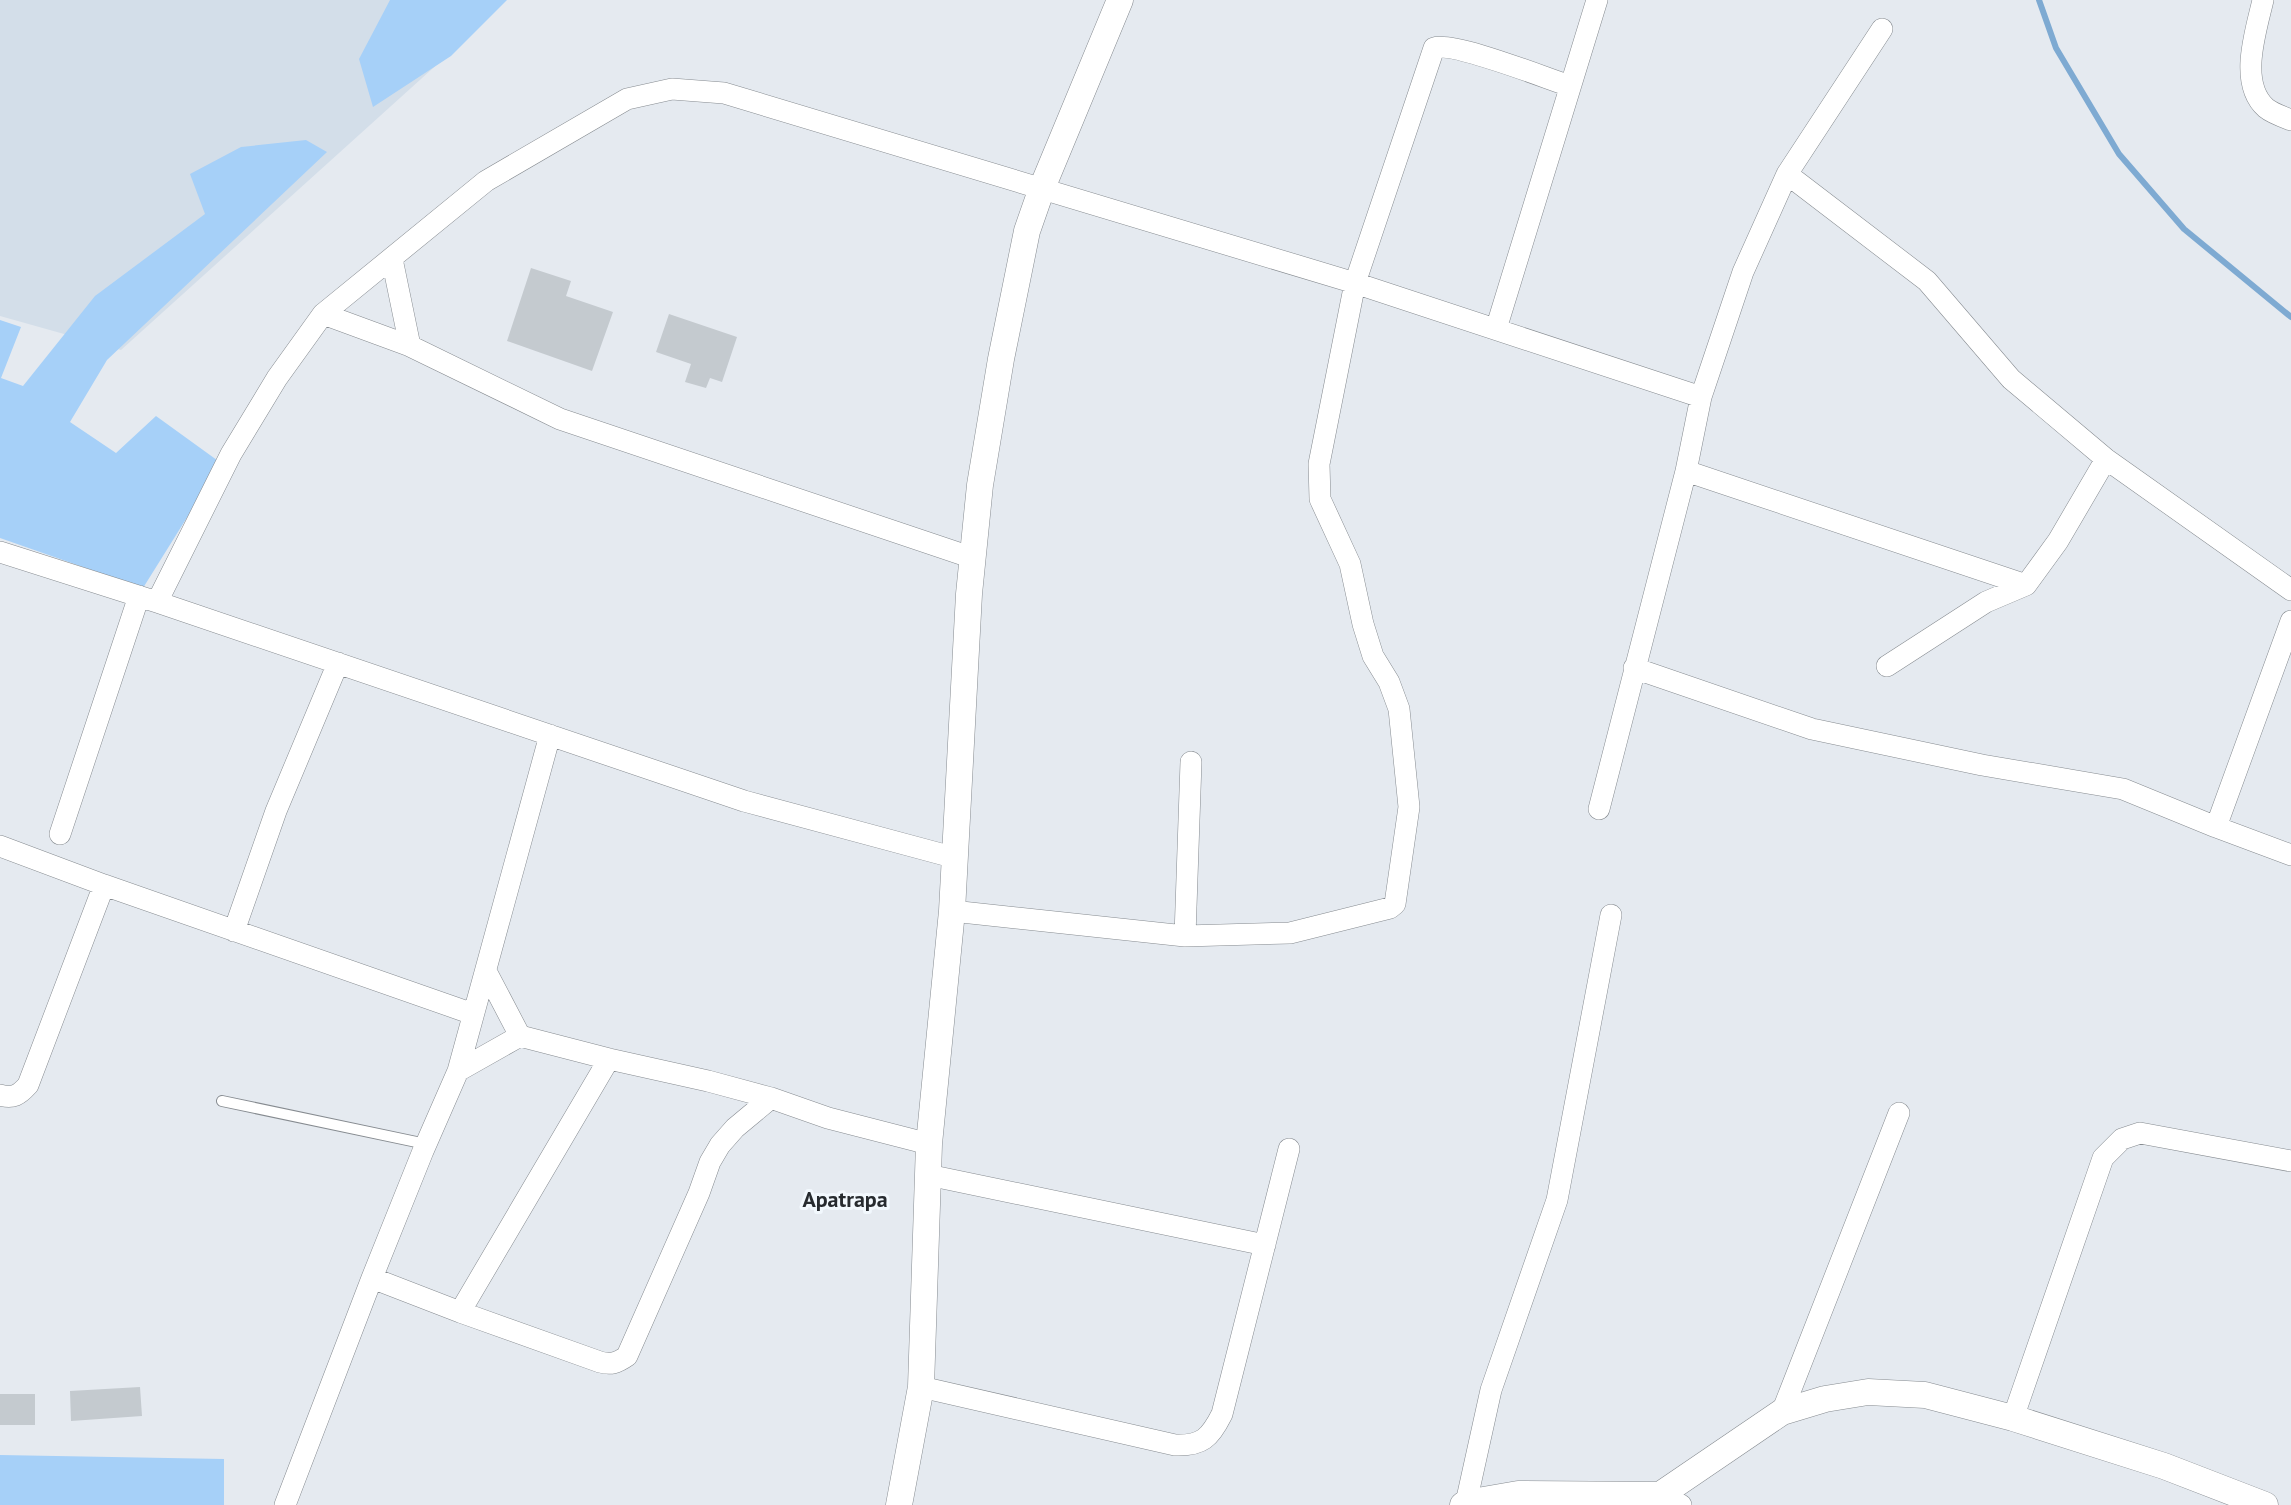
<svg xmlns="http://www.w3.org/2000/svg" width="2291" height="1505" viewBox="0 0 2291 1505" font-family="'PT Sans',sans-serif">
<rect width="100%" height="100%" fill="#e5eaf0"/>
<!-- built -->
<path fill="#d3dee9" d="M0,0h506l-23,23 -362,327 -121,-34z"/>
<!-- green -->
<path fill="#a6d0f8" d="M390,0h117l-56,56 -78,51 -14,-48z
M306,140l21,12 -220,208 -37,62 46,31 40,-37 65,47 -78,125 -143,-50v-218l21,7 -20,51 22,8 72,-90 110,-82 -15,-40 51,-27z
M0,1455l224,4v46h-224z"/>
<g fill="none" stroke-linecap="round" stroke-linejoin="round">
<!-- stream -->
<path stroke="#7eaad2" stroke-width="6" d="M2039,0l17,48 63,106 65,75 107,88"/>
</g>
<!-- building -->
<path fill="#c4cacf" d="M531,268l40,13 -5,15 47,16 -21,59 -85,-30z
M669,314l68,23 -15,45 -12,-4 -4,10 -21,-6 6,-18 -35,-12z
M140,1387l2,29 -71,5 -1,-30z
M0,1394h35v31h-35z"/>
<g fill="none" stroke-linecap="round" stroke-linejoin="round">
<!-- service casing -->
<g stroke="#868b90" stroke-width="12">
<path id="service" d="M222,1101l204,43"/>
</g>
<!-- minor casing -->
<g stroke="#868b90" stroke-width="22">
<path id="minor" d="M2263,0c-7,31 -25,83 3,108 6,5 17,9 25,12
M1787,174l140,107 84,98 95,80 185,131
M392,259l18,87
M323,314l87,32 150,73 413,139
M1496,329l101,-329
M1686,471l340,114
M0,552l157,50 587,199 212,57
M157,602l74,-148 46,-76 46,-64 163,-133 141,-82 45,-10 52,4 631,190 346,114
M1887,666l99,-64 40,-17 32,-44 48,-82
M1634,668l178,61 170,36 141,24 93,38 75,28
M1599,809l87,-338 15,-74 42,-125 44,-98 95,-145
M2216,827l75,-206
M60,834l79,-238
M0,846l104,39 369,129
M952,911l233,25 105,-3 100,-25 5,-4 14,-97 -10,-98 -10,-27 -16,-26 -10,-32 -13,-60 -30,-65 -1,-35 36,-181 79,-235c19,-7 111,30 136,38
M234,931l42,-120 62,-148
M1185,936l6,-174
M486,971l34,65
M458,1071l62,-35 89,23 99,22 63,17 57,20 101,26
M0,1095c13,4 19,0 28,-10l76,-200
M928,1175l337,70
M372,1278l88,34 140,50c11,3 17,1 27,-6l72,-163 11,-31 10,-17 15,-17 36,-30
M460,1312l149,-253
M921,1387l254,58c27,1 35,-7 47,-31l67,-265
M1782,1412l117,-299
M2013,1418l90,-260 19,-19 18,-6 151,28
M1660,1495l21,10
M1466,1503l25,-113 66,-190 54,-285
M285,1505l87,-227 51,-127 35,-80 92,-336"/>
</g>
<!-- tertiary casing -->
<g stroke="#868b90" stroke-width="27">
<path id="tertiary" d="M899,1505l22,-118 8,-243 23,-233 17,-317 11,-109 21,-126 26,-128 15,-43 78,-188
M1463,1505l3,-2 52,-9 142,1 122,-83 43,-13 43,-7 57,3 88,23 151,48 101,39"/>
</g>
<!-- service -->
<use href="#service" stroke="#fff" stroke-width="10"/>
<!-- minor -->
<use href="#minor" stroke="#fff" stroke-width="21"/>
<!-- tertiary -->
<use href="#tertiary" stroke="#fff" stroke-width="26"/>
</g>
<g text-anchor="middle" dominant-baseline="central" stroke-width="6" stroke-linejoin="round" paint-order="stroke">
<!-- district labels -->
<g font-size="22" font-weight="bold" fill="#272b2f" stroke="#f2f8fd">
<text x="845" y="1199">Apatrapa</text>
</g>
</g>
</svg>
